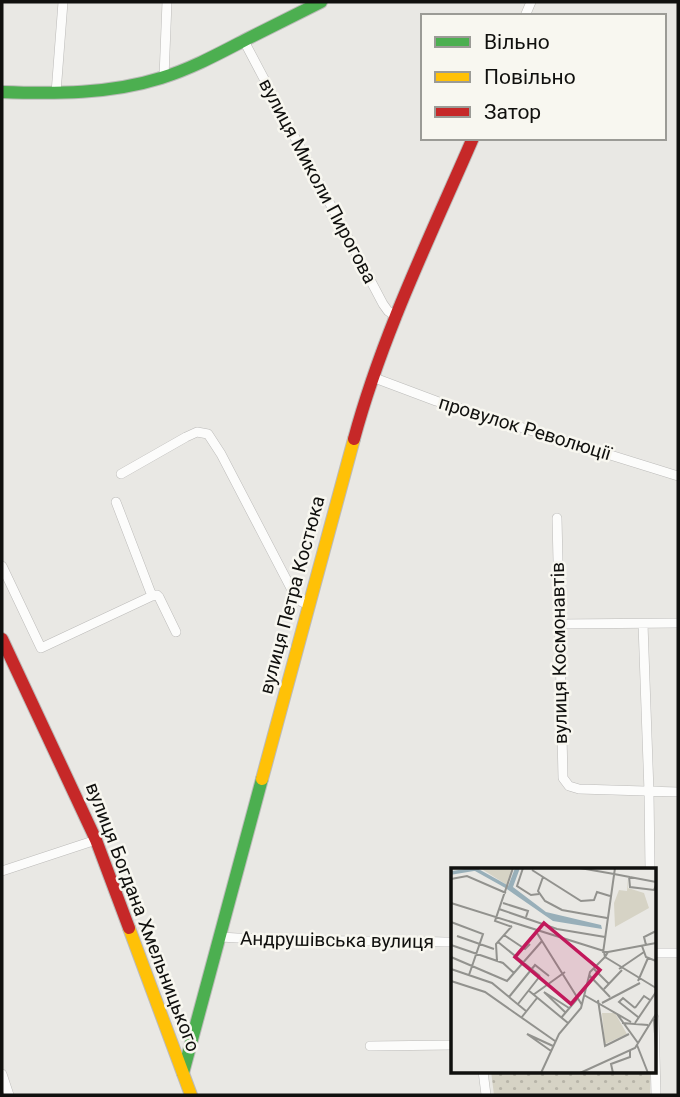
<svg xmlns="http://www.w3.org/2000/svg" width="680" height="1097" viewBox="0 0 680 1097" font-family="Roboto,sans-serif">
<defs>
<pattern id="grass-dots" width="8" height="8" patternUnits="userSpaceOnUse" patternTransform="scale(1.75)"><rect width="8" height="8" fill="#d6d3c5"/><path d="M2 2h.1M6 6h.1" fill="none" stroke="#b7b4a8" stroke-width="1.8" stroke-linecap="round"/></pattern>
</defs>
<rect width="100%" height="100%" fill="#e9e8e4"/>
<!-- grass -->
<path fill="url(#grass-dots)" d="M491,1071h159v24h-156z"/>
<g fill="none" stroke-linecap="round" stroke-linejoin="round">
<!-- street casing -->
<g stroke="#bcbbb9" stroke-width="10">
<path id="street" d="M525,16l6,-14
M244,41l139,263 5,7 9,6
M164,77l3,-75
M56,93l7,-91
M372,377l64,24 242,75
M121,474l65,-37 11,-5 11,2 13,20 73,140 8,8 8,3
M116,502l36,94 5,-1 2,2 17,35
M557,518l6,260 6,8 10,3 99,3
M2,566l39,82 111,-52
M559,624l119,-1
M643,624l6,168 1,78
M2,871l94,-31
M221,937c77,5 154,3 231,5
M654,953h24
M654,1018l2,77
M370,1046l82,-1
M483,1071l3,24
M2,1074l7,21"/>
</g>
<!-- fast casing -->
<g stroke="#bcbbb9" stroke-width="14">
<path id="fast" d="M2,92c53,2 108,2 159,-14 32,-10 59,-25 88,-40 24,-12 48,-24 72,-36
M183,1073l79,-294"/>
</g>
<!-- slow casing -->
<g stroke="#bcbbb9" stroke-width="14">
<path id="slow" d="M262,779l92,-340
M129,928l62,167"/>
</g>
<!-- jam casing -->
<g stroke="#bcbbb9" stroke-width="14">
<path id="jam" d="M354,439c28,-104 76,-202 119,-301
M2,639l94,201 33,88"/>
</g>
<!-- street -->
<use href="#street" stroke="#fcfcfb" stroke-width="9"/>
<!-- fast -->
<use href="#fast" stroke="#4caf50" stroke-width="12"/>
<!-- slow -->
<use href="#slow" stroke="#ffc107" stroke-width="12"/>
<!-- jam -->
<use href="#jam" stroke="#c62828" stroke-width="12"/>
</g>
<g text-anchor="middle" dominant-baseline="central" stroke-width="5" stroke-linejoin="round" paint-order="stroke">
<!-- street labels -->
<g font-size="19" fill="#10100e" stroke="#f8f7f0">
<text transform="translate(318 181) rotate(62)">вулиця Миколи Пирогова</text>
<text transform="translate(525 428) rotate(17)">провулок Революції</text>
<text transform="translate(292 595) rotate(-75)">вулиця Петра Костюка</text>
<text transform="translate(559 653) rotate(-91)">вулиця Космонавтів</text>
<text transform="translate(143 917) rotate(69)">вулиця Богдана Хмельницького</text>
<text transform="translate(337 940) rotate(1)">Андрушівська вулиця</text>
</g>
</g>
<!-- overview -->
<g transform="translate(451 868)">
<rect width="205" height="205" fill="#e9e8e4"/>
<path d="M29,0h33l-6,17zM177,10v10l16,5 5,15 -34,19 -1,-24 5,-13 8,1z" fill="#d6d3c5"/>
<path d="M151,145h13l12,21 -22,10z" fill="#d6d3c5"/>
<path d="M64,0h5l-7,19 33,25 55,13 1,4 -49,-8 -39,-27 -7,-5z" fill="#98afb9"/>
<path fill="none" stroke="#98afb9" stroke-width="3.5" d="M0,5l24,-4 34,19"/>
<path fill="none" stroke="#92928e" stroke-width="2" d="M72,0l-6,18 14,9 8,-1M129,0l34,6M81,2l49,31 13,-1 3,-8 13,4M163,6l42,8M178,8l1,11 24,3 2,-5M92,9l-5,14 7,10 17,9 45,8M0,11l16,-3 39,17M0,35l153,48M52,35l25,8 -2,6M48,41l58,20 48,8M0,54l32,12 -14,41M61,59l-17,-6 18,-53M86,65l45,72M53,67l21,14 5,-5M6,68l37,13M47,74l42,34M0,77l52,18 11,10M195,77l-2,-8 12,-6M191,78l4,11 10,4M157,84l48,-9M152,85l12,-85M0,89l56,24 35,-40M154,89l51,31M46,93l-1,-17 16,-18M142,100l16,16M0,101l41,14 34,28M168,101l25,-17M138,107l21,22M0,113l34,11 70,49M187,113l10,-23M153,121l18,-19M77,122l40,33M82,127l32,-23M133,127l47,27M58,129l26,-32 14,11M147,132l7,46 24,-12M151,135l38,-20M67,136l22,-28M184,140l-12,-10 -4,4 19,15M184,140l9,-12 6,4M114,144l-21,-20 25,16M166,146l21,29M70,150l16,-20M110,150l17,-20M203,151l2,30M171,155l26,2M184,155l21,-31M186,177l11,28M100,183l-24,-17 26,12M90,205l18,-39 22,-26 9,-36 15,-15 -1,-5h4l-3,5M129,205l55,-25 21,-34M162,205l-2,-9 19,-7v-6"/>
<path fill="#c2185b" fill-opacity="0.15" stroke="#c2185b" stroke-width="3.5" d="M93,55l56,47 -29,34 -56,-47z"/>
<rect width="205" height="205" fill="none" stroke="#10100e" stroke-width="3.5"/>
</g>
<!-- border -->
<rect width="680" height="1097" fill="none" stroke="#10100e" stroke-width="7"/>
<!-- legend -->
<rect x="421" y="14" width="245" height="126" fill="#f8f7f0" stroke="#9b9b96" stroke-width="2"/>
<rect x="435" y="37" width="35" height="10" fill="#4caf50" stroke="#9b9b96" stroke-width="2"/>
<text x="484" y="49" font-size="21" fill="#10100e">Вільно</text>
<rect x="435" y="72" width="35" height="10" fill="#ffc107" stroke="#9b9b96" stroke-width="2"/>
<text x="484" y="84" font-size="21" fill="#10100e">Повільно</text>
<rect x="435" y="107" width="35" height="10" fill="#c62828" stroke="#9b9b96" stroke-width="2"/>
<text x="484" y="119" font-size="21" fill="#10100e">Затор</text>
</svg>
